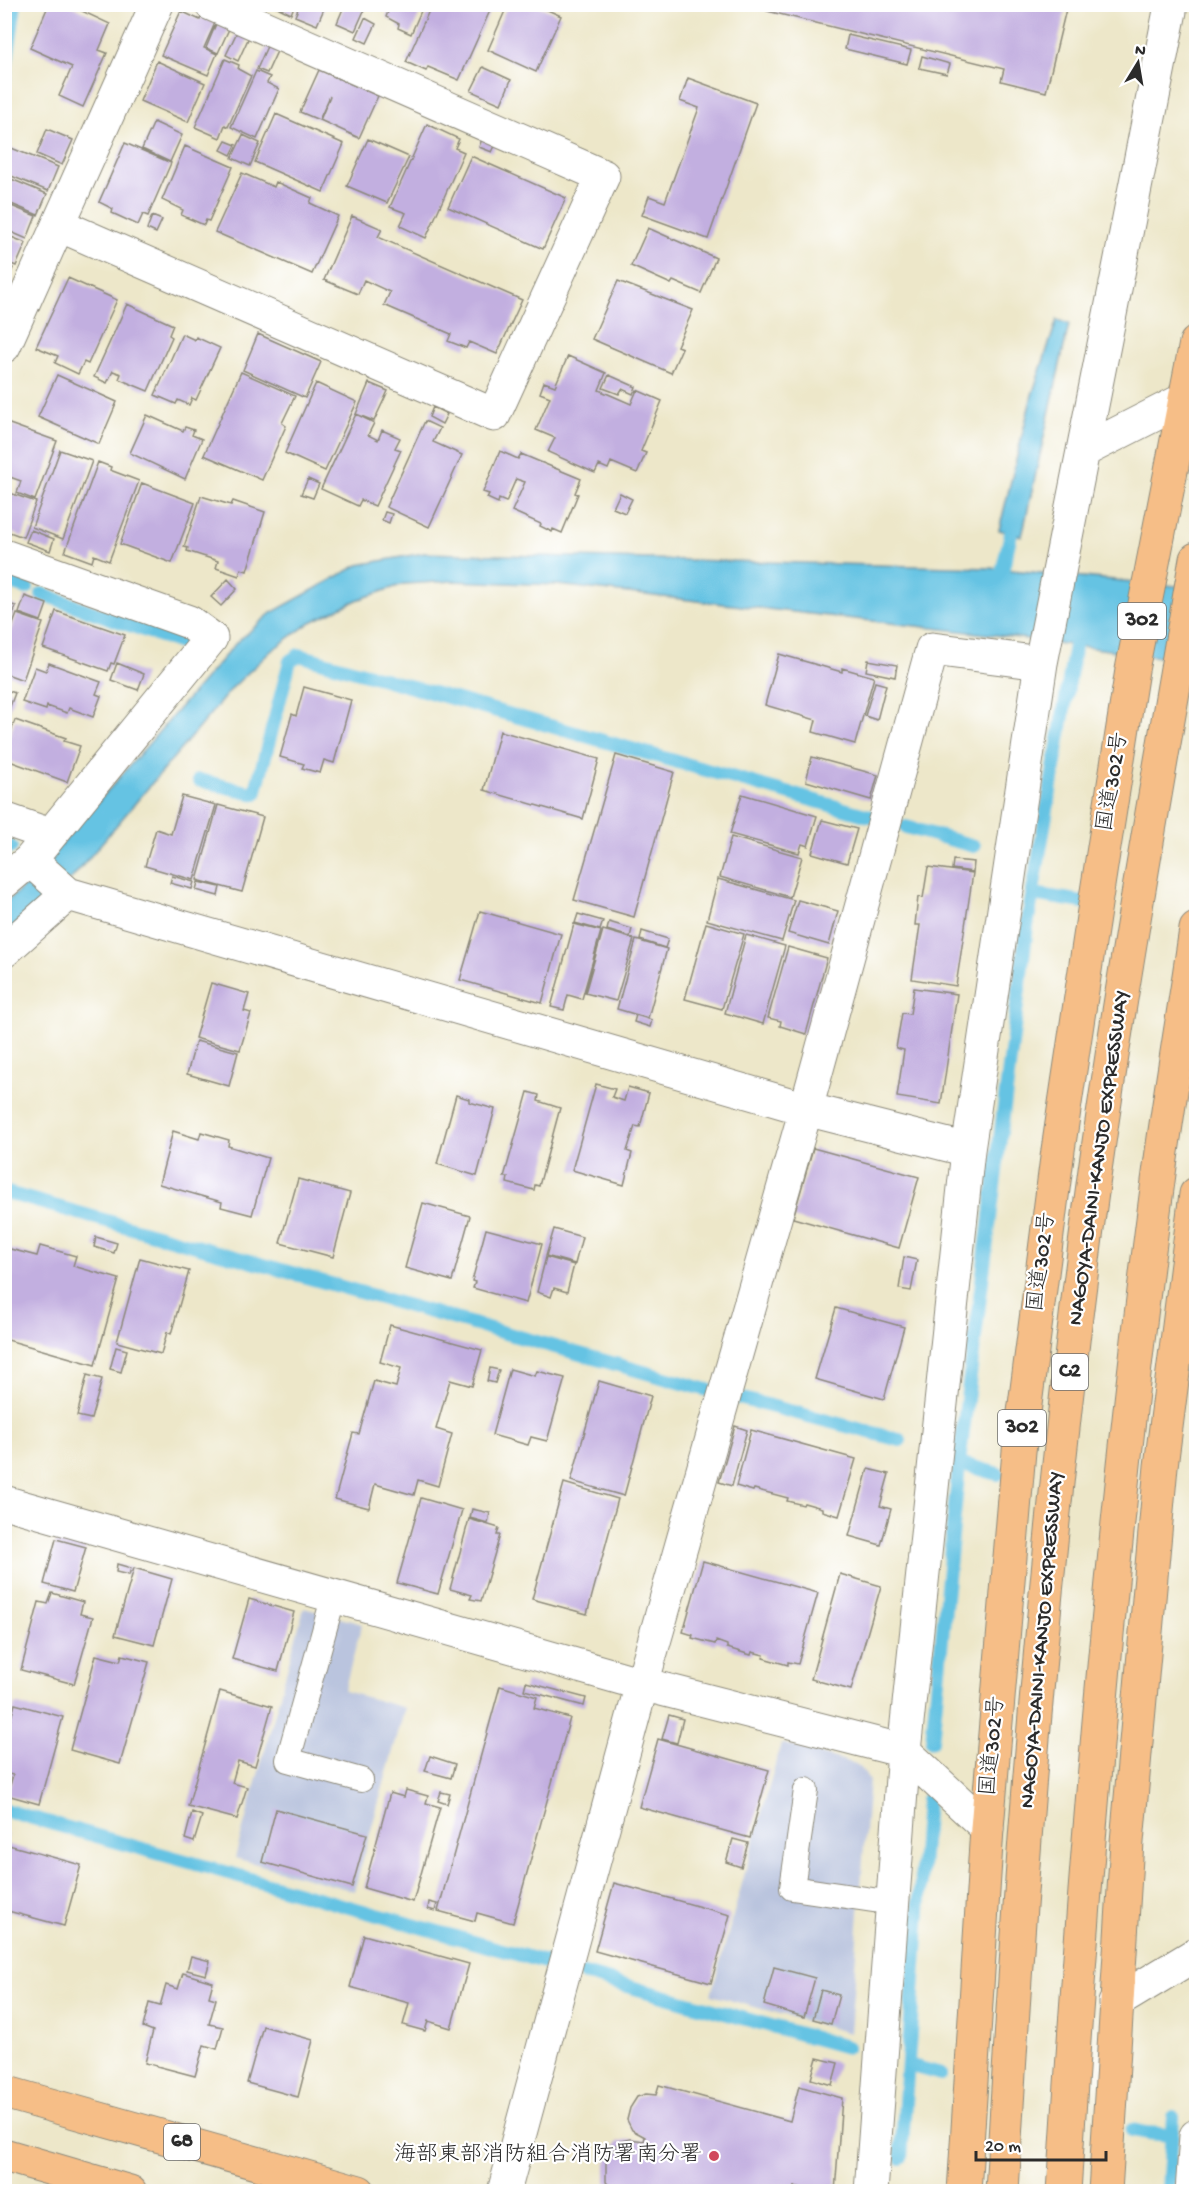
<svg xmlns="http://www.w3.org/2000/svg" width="1201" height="2196" viewBox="0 0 1201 2196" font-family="'Gochi Hand','Klee One',sans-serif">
<rect width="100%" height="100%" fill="#fff"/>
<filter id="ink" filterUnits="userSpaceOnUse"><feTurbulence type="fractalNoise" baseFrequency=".0167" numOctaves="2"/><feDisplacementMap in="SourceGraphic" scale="12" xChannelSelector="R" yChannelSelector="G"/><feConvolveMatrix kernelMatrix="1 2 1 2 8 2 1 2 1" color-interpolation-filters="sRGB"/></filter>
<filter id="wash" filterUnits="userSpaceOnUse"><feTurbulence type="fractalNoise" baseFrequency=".008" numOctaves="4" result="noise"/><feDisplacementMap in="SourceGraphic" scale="24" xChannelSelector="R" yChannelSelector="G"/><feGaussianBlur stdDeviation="1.35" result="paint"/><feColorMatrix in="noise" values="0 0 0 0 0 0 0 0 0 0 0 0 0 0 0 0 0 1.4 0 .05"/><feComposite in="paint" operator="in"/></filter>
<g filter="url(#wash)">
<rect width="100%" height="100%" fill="#ede7c9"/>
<!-- industrial -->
<path fill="#bac4de" d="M304,1608l58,16 -18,67 61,17 -51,183 -119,-33z
M781,1743l75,21 13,15 -19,254 -139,-38z"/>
<!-- water -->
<path fill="#65c3e3" stroke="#487787" stroke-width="1.5" d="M1057,320l12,4 -47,212 -23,-6 33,-135z
M424,553l566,15 206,20v74l-184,-25 -454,-52 -105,-4 -49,3 -47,16 -46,22 -40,29 -38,36 -160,190 -68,61v-35l22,-19 209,-241 35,-30 87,-48z"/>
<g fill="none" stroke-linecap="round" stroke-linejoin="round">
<!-- stream -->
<path stroke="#65c3e3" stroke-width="14" d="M4,80l11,-76
M11,583l16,5
M999,585l16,-69
M42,594l138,49
M199,780l56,14 35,-133 9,-6 570,161
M906,827l68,19
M4,844l7,3
M1033,894l50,8
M4,1192l707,199
M739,1398l161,42
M959,1463l39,11
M932,1741l28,-286 67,-529 51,-298
M4,1810l541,152
M584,1974l263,73
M908,2065l33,9
M1132,2130l15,3 25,2
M901,2158l26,-358
M1168,2192l5,-75"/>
</g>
<g id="blocks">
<!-- building -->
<path fill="#c2afe0" d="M49,4h18l43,20 -11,26 8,3 -24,54 -24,-11 13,-29 -42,-19z
M271,4h24l-4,10z
M300,4h26l-9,21 -22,-9z
M345,4h22l-12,27 -18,-8z
M391,4h33l-13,30 -13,-6 1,-4 -13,-7z
M432,4h61l-34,76 -31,-13 -2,4 -20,-9z
M508,4h26l27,12 -25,56 -48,-22z
M368,5h18l-3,6z
M769,5h298l-21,87 -45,-11 3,-12 -237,-58z
M181,11l19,9 1,-3 14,6 -11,25 13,6 -9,21 -47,-20z
M365,18l11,6 -9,19 -11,-5z
M216,24l13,5 -11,24 -12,-5z
M237,32l12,5 -11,24 -12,-6z
M848,35l63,15 -4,14 -62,-15z
M268,44l10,5 -11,24 -10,-4z
M922,56l28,8 -3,10 -28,-6z
M225,59l14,6 -1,4 13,7 -23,51 -3,-2 -5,13 -25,-11z
M157,61l48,22 -17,39 -48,-21z
M483,67l28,13 -10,24 -30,-13z
M319,70l59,26 -19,42 -39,-18 10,-24 -11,24 -19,-8z
M256,71l14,6 -3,6 12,6 -22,50 -26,-12z
M688,78l68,25 -48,136 -66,-24 7,-19 16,6 34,-94 -19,-7z
M276,114l68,30 -21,48 -68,-30z
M154,122l28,13 -12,27 -28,-13z
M427,124l32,15 -4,9 9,4 -38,86 -26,-12 6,-13 -16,-6z
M47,129l26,11 -11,25 -25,-11z
M243,135l17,8 -10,23 -18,-8z
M368,139l41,18 -22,46 -40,-17z
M482,139l14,5 -4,8 -13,-5z
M226,141l10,4 -5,10 -10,-5z
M125,143l46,20 -23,53 -5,-2 -5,11 -26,-12 1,-4 -14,-7z
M4,145l54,22 -10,24 -44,-18z
M185,146l48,21 -24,54 -3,-1 -2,5 -23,-10 2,-5 -21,-10z
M471,156l95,42 -23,51 -95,-42z
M242,173l32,14 2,-5 36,16 -2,5 28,13 -26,58 -97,-42z
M4,176l43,18 -9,21 -34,-14z
M4,203l32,13 -9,23 -23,-10z
M152,216l10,4 -6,13 -9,-4z
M352,216l30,13 -4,8 144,63 -25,54 -28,-12 -3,6 -18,-7 3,-7 -67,-29 6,-13 -26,-12 -6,14 -34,-14z
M648,228l68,30 -15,35 -28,-12 -2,3 -40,-18z
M4,234l22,9 -10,23 -12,-5z
M4,264l9,4 -9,19z
M68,278l49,22 -29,64 -4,-2 -6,12 -23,-11 3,-7 -22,-9z
M618,281l75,29 -16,36 5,2 -11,25 -79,-34z
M127,304l46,21 -4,10 3,2 -24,54 -29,-12 2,-5 -8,-3 -6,12 -13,-6z
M182,334l13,6 1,-3 24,11 -24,52 -4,-2 -3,7 -11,-5 -2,4 -21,-9z
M258,334l63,28 -16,36 -62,-28z
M568,356l38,17 -7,17 32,14 6,-14 25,11 -21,50 5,2 -9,20 -26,-11 -3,7 -9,-4 -4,8 -47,-21 7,-14 -19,-8 14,-33 -10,-4 4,-11 11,4z
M241,372l54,24 -13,27 4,3 -24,54 -58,-25z
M57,375l60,27 -18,42 -61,-27z
M609,375l27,12 -3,7 -11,-5 -3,5 -16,-6z
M316,383l41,19 -32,69 -40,-18z
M369,383l19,8 -14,30 -18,-7z
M433,407l14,7 -5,10 -13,-7z
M356,414l18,9 -6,12 10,5 4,-10 18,8 -5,10 6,2 -26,56 -14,-6 -3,6 -37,-17z
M147,415l36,16 2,-4 9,3 -2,5 10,4 -17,40 -55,-26z
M425,421l15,7 -7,14 29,13 -33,72 -43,-20z
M4,422l53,19 -22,59 -18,-7 4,-12 -17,-6z
M60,450l32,11 -29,78 -31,-12z
M500,451l18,8 3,-5 60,25 -6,14 3,1 -16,39 -9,-4 -1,3 -12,-6 1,-2 -29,-13 13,-29 -9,-3 -10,23 -7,-3 -1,4 -11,-5 2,-4 -6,-2z
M98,462l13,5 -1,3 29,11 -30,80 -15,-6 -2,7 -27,-10z
M308,479l11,5 -6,14 -12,-4z
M142,483l53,20 -23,60 -52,-19z
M4,491l32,11 -13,35 -19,-7z
M620,493l12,6 -7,14 -12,-5z
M201,496l30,9 2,-4 32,11 -18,59 -6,-2 -2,7 -23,-8 2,-7 -31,-10 1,-3 -4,-1z
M385,512l7,2 -3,9 -7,-3z
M31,530l23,9 -4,12 -24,-9z
M228,579l9,10 -16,17 -10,-9z
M25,596l22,8 -6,17 -22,-8z
M4,603l12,3 -11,31h-1z
M56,611l69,24 -11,29 -3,-1 -3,8 -65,-23z
M17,614l26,9 -20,57 -19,-7v-25z
M779,654l63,18v-4l32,9 -19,67 -42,-12 3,-12 -51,-15z
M868,660l29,5 -2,12 -29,-6z
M49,663l52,19 -5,12 5,2 -8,21 -24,-9 -2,5 -20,-7 -1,4 -24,-8 13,-35 11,4z
M117,663l27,11 -6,16 -27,-10z
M875,682l11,3 -9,35 -12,-4z
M304,687l47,13 -17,63 -10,-3 -4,13 -18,-5 2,-4 -24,-7 12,-43 4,2z
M4,689l11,4 -10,27h-1z
M15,720l51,18 -2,3 16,5 -13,36 -63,-23v-8z
M500,731l99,28 -16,60 -99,-29z
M616,755l58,17 -40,145 -60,-17z
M812,757l66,18 -7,25 -65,-19z
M742,794l75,22 -9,30 -6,-2 -3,9 -69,-19z
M182,796l34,9 -22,75 -49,-14 11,-37 15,5z
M218,805l45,12 -21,75 -45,-12z
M822,820l35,9 -10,34 -35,-10z
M731,837l71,20 -12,40 -70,-20z
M953,860l21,2 -1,10 -21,-3z
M928,867l45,6 -17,113 -44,-7 8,-54h-5l3,-28 5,1z
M172,876l22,6 -2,7 -22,-6z
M718,879l76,21 -12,41 -75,-21z
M198,882l22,5 -2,9 -22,-6z
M798,900l40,11 -9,34 -41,-12z
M480,911l81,23 -19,69 -82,-23z
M578,914l25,7 -3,9 -25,-7z
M609,922l23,7 -2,8 -23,-7z
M706,923l38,11 -22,75 -37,-10z
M574,924l27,7 -19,68 -14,-4 -4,15 -13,-3z
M603,930l31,9 -18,62 -31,-8z
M642,931l26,8 -3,9 -25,-8z
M746,935l39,11 -22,78 -38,-11z
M636,940l31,9 -19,69 -31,-9z
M788,947l39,11 -21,76 -26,-8 1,-5 -13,-3z
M211,983l38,11 -5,17 7,2 -11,37 -45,-12z
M914,988l43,6 -16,110 -44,-7 7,-47 -8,-2 6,-35 8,1z
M636,1015l16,5 -2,7 -16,-5z
M196,1041l42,11 -9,34 -42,-12z
M596,1084l19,5 -3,8 12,4 4,-14 21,6 -9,34 -5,-1 -8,25 5,2 -8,32 -52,-15z
M528,1092l11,3 -1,6 22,7 -21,78 -4,-1 -1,5 -27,-7 1,-6h-4z
M456,1095l13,4v3l26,7 -18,67 -40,-12z
M173,1131l26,8 2,-7 28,8 -1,6 40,12 -16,57 -31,-8 1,-5 -63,-18z
M813,1148l106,29 -20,71 -106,-30z
M298,1179l52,14 -17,64 -53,-14z
M423,1203l47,13 -18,65 -47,-13z
M486,1229l56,15 -16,59 -53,-15 2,-6 -3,-1z
M554,1229l28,8 -7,27 -29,-8z
M96,1237l21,6 -3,10 -20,-6z
M40,1246l36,10 -3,10 46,13 -24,86 -91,-26v-72l6,-18 27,7z
M546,1257l28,8 -7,27 -13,-4 -3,9 -14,-5z
M904,1257l13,3 -6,31 -12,-2z
M140,1258l49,13 -18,63 -4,-2 -6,22 -44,-12z
M836,1308l68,19 -20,72 -69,-20z
M390,1325l92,25 -10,36 -22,-6 -14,49 16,5 -14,52 -20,-6 -4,15 -39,-11 -6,24 -34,-9 18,-66 6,1 15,-53 22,6 5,-19 -21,-6z
M116,1347l11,3 -6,22 -11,-3z
M490,1368l9,2 -4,13 -8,-2z
M510,1369l25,7 2,-5 28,7 -18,63 -16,-4 -3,8 -36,-10z
M87,1375l15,4 -11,40 -14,-3z
M599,1381l52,15 -27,100 -53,-15z
M735,1426l12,4 -15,56 -13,-4z
M751,1430l105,29 -17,57 -17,-5v-3l-18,-5 -1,2 -16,-4 1,-3 -34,-9 -1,2 -17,-5z
M868,1469l21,5 -9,32 11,3 -10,36 -32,-9z
M564,1483l54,16 -31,115 -55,-15z
M421,1498l41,12 -24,84 -41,-11z
M472,1509l18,4 -2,10 -18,-5z
M469,1519l30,9 -2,7h3l-19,66 -11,-2 2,-4 -22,-6z
M56,1539l30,8 -13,45 -29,-8z
M703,1561l115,32 -20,71 -10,-2v3l-25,-7 1,-3 -12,-3 -1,3 -24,-7v-3l-11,-4 -1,3 -23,-6 1,-3 -10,-3z
M117,1564l14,4 -2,7 -13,-3z
M134,1568l38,11 -18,66 -39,-10z
M840,1574l41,12 -30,104 -40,-11z
M52,1593l31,9 -3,12 13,3 -19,67 -53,-14 18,-68 9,2z
M249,1599l45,13 -16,59 -46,-12z
M96,1655l24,6 2,-6 27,7 -29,102 -50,-14z
M526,1682l60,16 -2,8 -60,-16z
M500,1686l37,11 -3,11 36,10 -57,205 -36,-10 -2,8 -37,-10z
M220,1691l52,15 -17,60 -17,-5 -6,22 15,4 -10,32 -49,-13z
M15,1704l48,13 -24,87 -32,-9 6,-20 -9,-2v-31z
M669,1715l14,4 -6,24 -15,-4z
M658,1739l111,31 -19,68 -111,-31z
M430,1756l25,8 -4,14 -26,-7z
M406,1790l22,6 -2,7 14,4 -27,95 -49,-14 26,-95 14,4z
M441,1792l9,2 -3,10 -9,-3z
M276,1809l91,25 -15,53 -90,-25z
M192,1812l10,4 -8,26 -9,-3z
M4,1833l4,1 -3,10 76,21 -17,61 -60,-16z
M733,1839l15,4 -7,24 -15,-5z
M614,1883l116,32 -19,68 -116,-32z
M429,1902l8,2 -2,7 -7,-2z
M364,1935l105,29 -18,64 -23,-7 -3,10 -22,-6 6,-22 -59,-16z
M191,1956l19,5 -4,14 -19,-5z
M774,1967l41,11 -11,39 -40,-12z
M183,1973l30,9 -4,15 7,2 -7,25 14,3 -6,22 -13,-4 -9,31 -50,-13 8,-32 -10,-4 6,-24 11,3 6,-21 12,4z
M821,1990l18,5 -8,29 -18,-5z
M263,2026l50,14 -15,57 -51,-14z
M817,2058l21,5 -6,22 -21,-6z
M659,2085l131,36 9,-35 43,12 -7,94h-20l-20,-6 -1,6 -180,-1 -8,-9v-19l12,-21 12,-3 14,2 1,-4 -13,-7 -5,-10 3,-12 7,-11 9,-3 10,1z"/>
</g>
</g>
<g filter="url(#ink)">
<use href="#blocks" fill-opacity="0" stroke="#8c897a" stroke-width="1.5"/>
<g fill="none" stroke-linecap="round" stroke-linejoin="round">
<!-- lane casing -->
<g stroke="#8c897a" stroke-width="26">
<path id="lane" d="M334,1595l-46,165 73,20
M806,1790l-14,98 101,15"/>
</g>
<!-- street casing -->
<g stroke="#8c897a" stroke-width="35">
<path id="street" d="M59,225l435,190 109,-239 -392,-172
M4,346l153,-342
M1083,451l102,-52
M4,556l185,66 22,16 -181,222 -26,22
M4,819l46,16
M30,860l38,34 738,215 162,41
M4,951l64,-57
M4,1502l638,182 262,67 83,77
M1115,2003l81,-49
M504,2192l138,-508 164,-575 126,-460 109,14
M871,2192l33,-441 64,-601 73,-487 129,-652
M1192,2192l4,-56"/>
</g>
<!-- primary casing -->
<g stroke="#8c897a" stroke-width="35">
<path id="primary" d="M4,2092l355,100
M4,2155l126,37"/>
</g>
<!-- highway casing -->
<g stroke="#8c897a" stroke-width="35">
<path id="highway" d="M964,2192l23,-364 32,-377 39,-301 35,-233 39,-247 64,-327
M1002,2192c19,-342 46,-683 93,-1022 29,-204 66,-408 101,-611
M1064,2192c21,-338 49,-675 94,-1011 11,-84 26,-168 38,-252
M1105,2192l22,-350 34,-376 35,-272"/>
</g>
<!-- lane -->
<use href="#lane" stroke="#fff" stroke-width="24"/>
<!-- street -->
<use href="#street" stroke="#fff" stroke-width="33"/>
<!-- primary -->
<use href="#primary" stroke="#f6be87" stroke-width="33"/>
<!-- highway -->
<use href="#highway" stroke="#f6be87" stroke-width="33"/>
</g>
</g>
<!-- markers -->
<circle fill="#d1495b" stroke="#fff" stroke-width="2" cx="714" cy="2156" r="6"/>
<g text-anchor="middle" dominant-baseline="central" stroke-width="4.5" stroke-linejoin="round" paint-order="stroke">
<!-- shield labels -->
<g fill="#fff" stroke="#6b6b6b" stroke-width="1.5">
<rect x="1118" y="603" width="48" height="36" rx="4.5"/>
<rect x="1052" y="1354" width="36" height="36" rx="4.5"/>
<rect x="998" y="1410" width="48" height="36" rx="4.5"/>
<rect x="164" y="2124" width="36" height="36" rx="4.5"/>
</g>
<g font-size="21" font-weight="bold" fill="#2b2b2b">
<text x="1142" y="621">302</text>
<text x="1070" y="1372">C2</text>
<text x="1022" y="1428">302</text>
<text x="182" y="2142">68</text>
</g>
<!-- street labels -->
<g font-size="22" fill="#2b2b2b" stroke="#fff">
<text transform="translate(1114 782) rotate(-81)">国道302号</text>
<text transform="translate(1100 1158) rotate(-82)">NAGOYA-DAINI-KANJO EXPRESSWAY</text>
<text transform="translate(1043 1262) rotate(-83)">国道302号</text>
<text transform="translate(1043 1640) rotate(-85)">NAGOYA-DAINI-KANJO EXPRESSWAY</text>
<text transform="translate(994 1746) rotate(-85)">国道302号</text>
</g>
<!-- poi labels -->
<g font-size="22" fill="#2b2b2b" stroke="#fff" text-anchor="end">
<text x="702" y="2156">海部東部消防組合消防署南分署</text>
</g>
</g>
<!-- margin -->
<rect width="1201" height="2196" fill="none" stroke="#fff" stroke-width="24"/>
<!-- north arrow -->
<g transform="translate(1138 63) rotate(11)" stroke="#ffffff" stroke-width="4.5" paint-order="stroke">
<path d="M0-4.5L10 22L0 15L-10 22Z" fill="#2b2b2b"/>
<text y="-9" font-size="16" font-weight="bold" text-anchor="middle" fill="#2b2b2b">N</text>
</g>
<!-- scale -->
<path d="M976 2151v9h130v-9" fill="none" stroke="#2b2b2b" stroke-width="3"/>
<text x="985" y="2151" font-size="18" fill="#2b2b2b" stroke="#ffffff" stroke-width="4.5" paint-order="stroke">20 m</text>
</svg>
